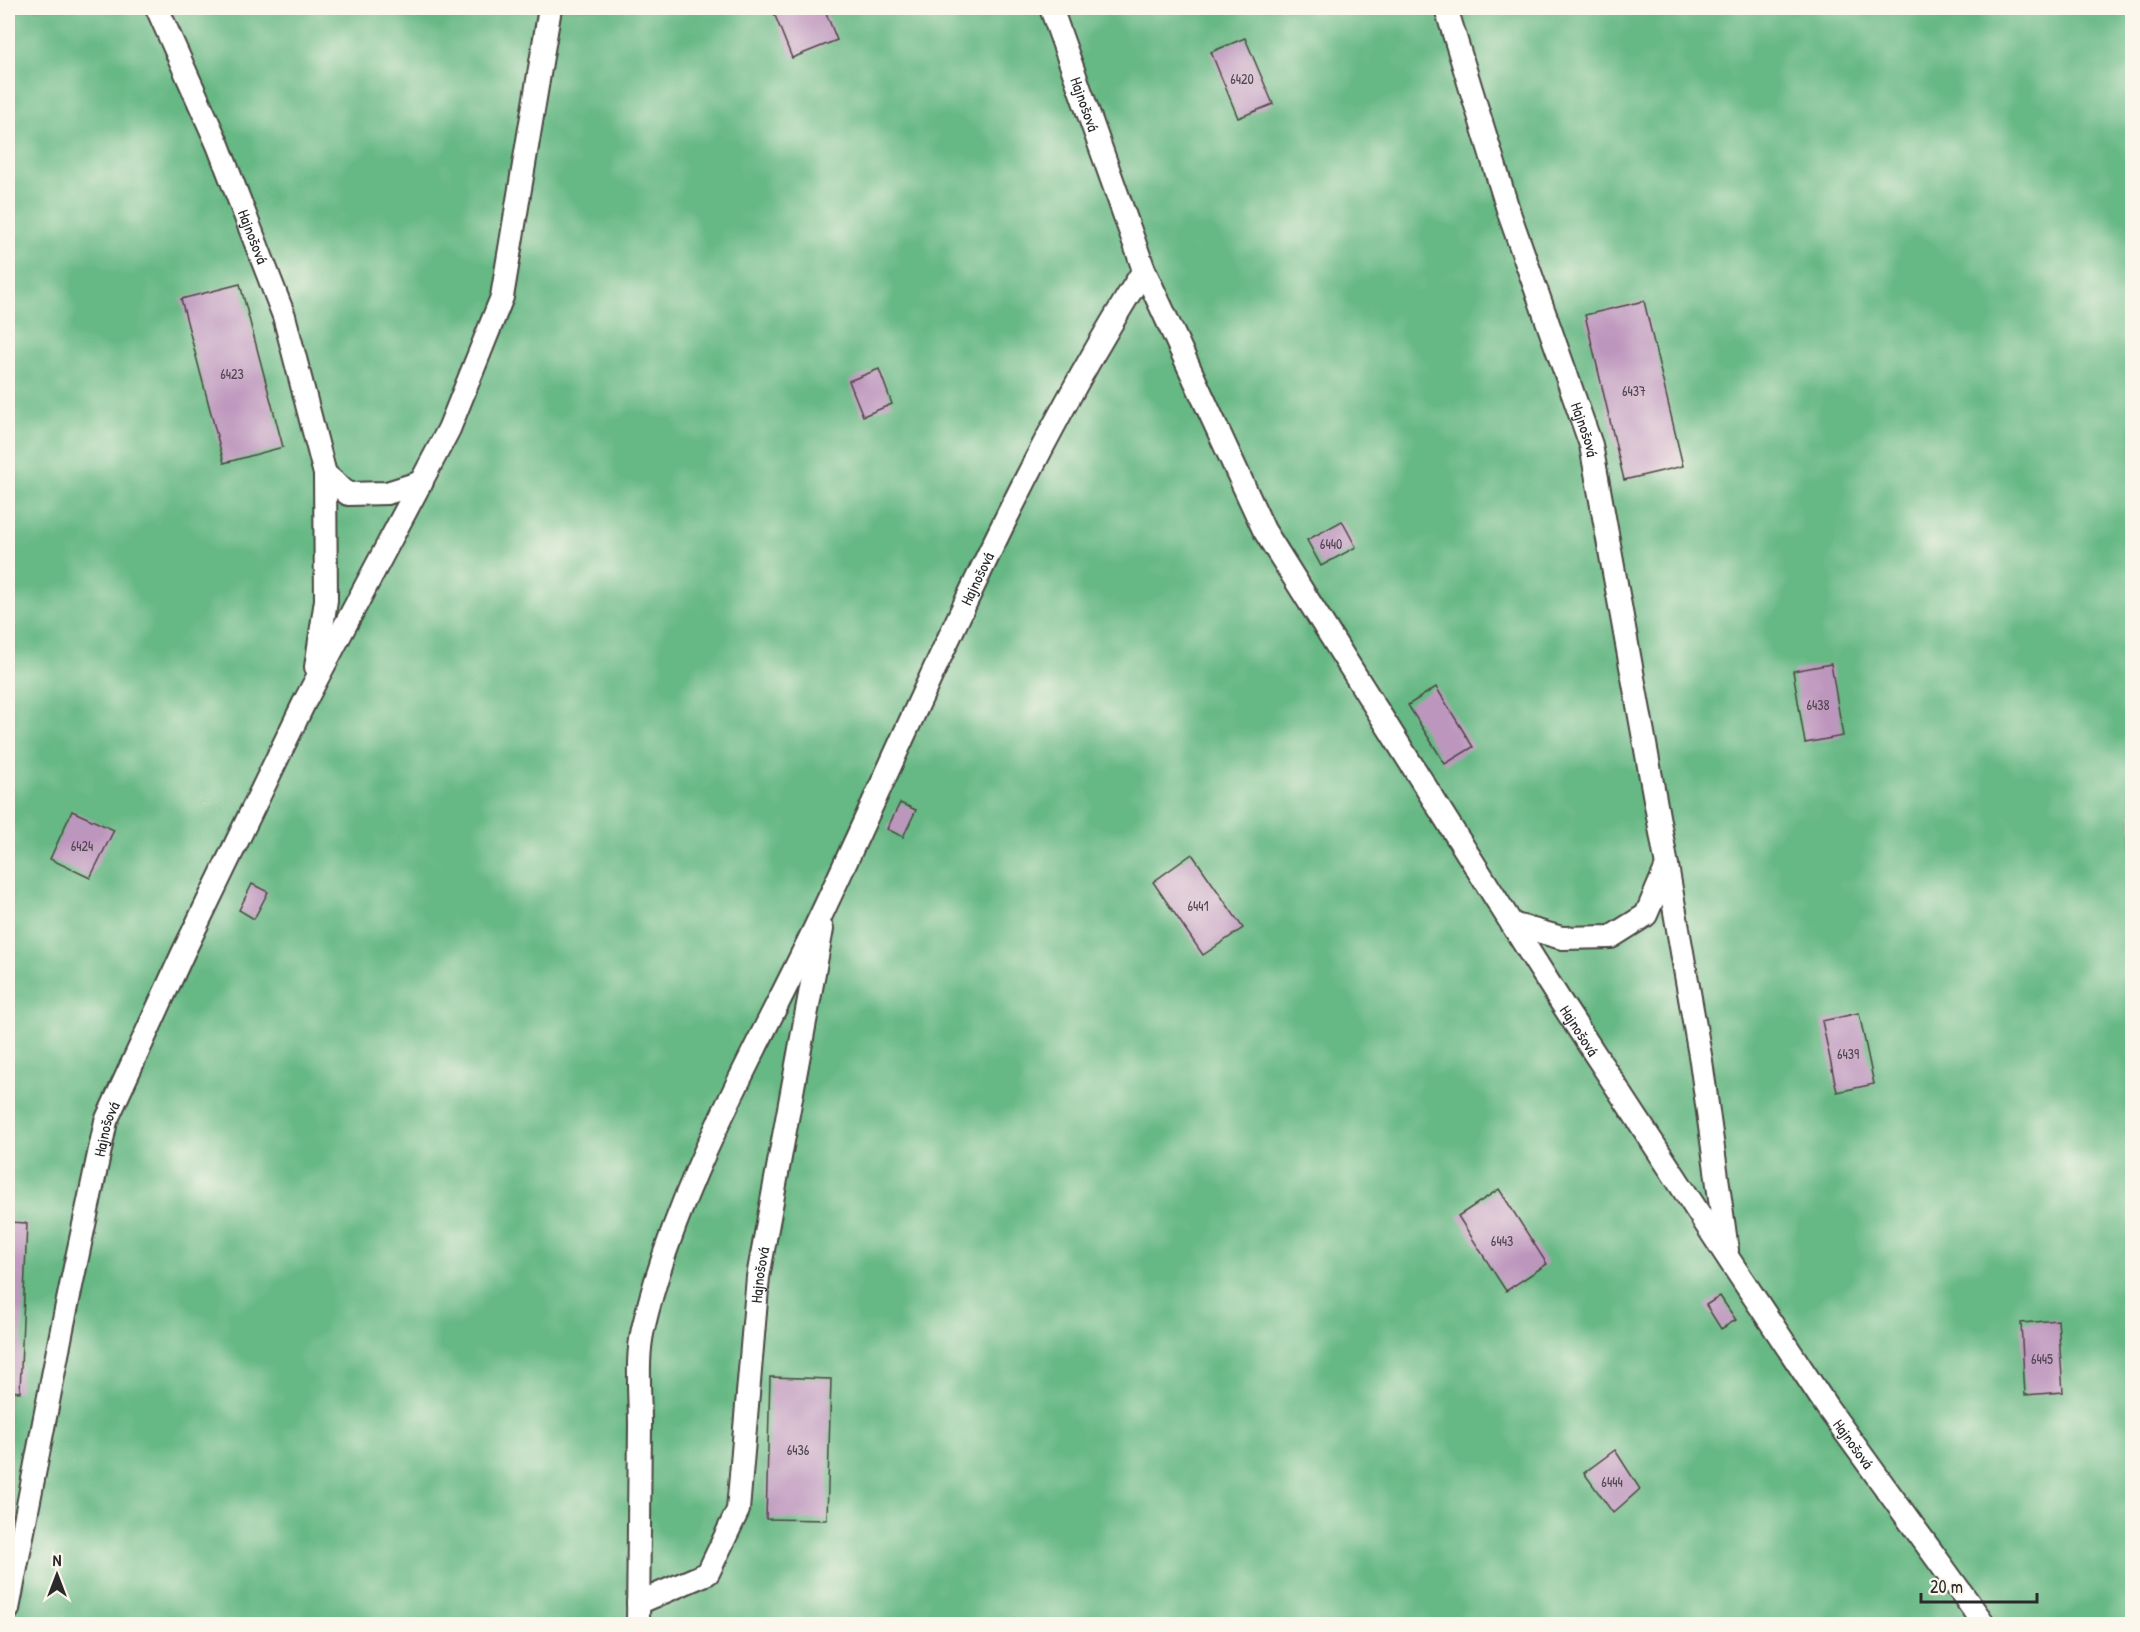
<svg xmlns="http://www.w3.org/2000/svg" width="2140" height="1632" viewBox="0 0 2140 1632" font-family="'Patrick Hand',sans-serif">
<rect width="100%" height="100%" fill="#fbf7ec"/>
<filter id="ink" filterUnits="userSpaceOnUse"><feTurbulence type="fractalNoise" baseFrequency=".0167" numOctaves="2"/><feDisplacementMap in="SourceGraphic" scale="12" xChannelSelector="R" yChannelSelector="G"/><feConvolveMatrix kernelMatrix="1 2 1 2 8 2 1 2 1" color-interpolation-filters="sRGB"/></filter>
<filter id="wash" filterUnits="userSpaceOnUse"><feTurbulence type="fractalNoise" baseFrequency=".008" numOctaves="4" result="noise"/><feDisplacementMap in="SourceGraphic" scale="24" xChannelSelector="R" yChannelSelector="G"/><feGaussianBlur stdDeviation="1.35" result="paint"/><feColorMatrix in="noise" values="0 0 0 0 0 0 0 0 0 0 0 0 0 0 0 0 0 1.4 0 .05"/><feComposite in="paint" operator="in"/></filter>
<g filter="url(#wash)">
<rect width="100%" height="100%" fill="#f5dfc3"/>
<!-- forest -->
<path fill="#66b884" stroke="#487258" stroke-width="1.5" d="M8,8h2124v1616h-2124z"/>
<g id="blocks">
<!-- building -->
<path fill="#bd96be" d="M772,8h52l13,32 -45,18z
M1245,38l28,66 -35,14 -27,-66z
M240,284l43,163 -59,16 -43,-164z
M1644,301l39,165 -59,14 -39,-165z
M879,369l13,35 -29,12 -14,-35z
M1342,521l14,26 -35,19 -14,-26z
M1831,664l12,72 -38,7 -12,-72z
M1436,687l37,60 -28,17 -37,-59z
M900,803l16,7 -13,27 -16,-8z
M72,811l42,19 -24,48 -40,-19z
M1192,854l51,74 -40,27 -50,-73z
M252,884l16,8 -14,27 -15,-9z
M1859,1013l15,71 -37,8 -15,-71z
M1499,1189l48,75 -41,27 -48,-75z
M8,1222l19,1 -7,169 -12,-1z
M1720,1296l16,24 -15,9 -15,-24z
M2058,1320l5,72 -38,3 -4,-72z
M770,1377l61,2 -4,141 -61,-1z
M1615,1450l25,39 -27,24 -29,-40z"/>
</g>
</g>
<g filter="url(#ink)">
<use href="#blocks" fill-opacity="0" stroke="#494642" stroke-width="1.5"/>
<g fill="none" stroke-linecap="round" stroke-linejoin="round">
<!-- service casing -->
<g stroke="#494642" stroke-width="26">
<g id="service">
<path id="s1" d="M157,8l61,137 66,171 41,158 1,126 -10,67"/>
<path id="s2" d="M1051,8l93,262 120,260 295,469 169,259 99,149 157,217"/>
<path id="s3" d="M1446,8l64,208 81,229 76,421"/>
<path d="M325,474l23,20 39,-1 35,-11"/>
<path d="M1512,924l50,14 49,-1 35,-22 21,-49 34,195 26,189"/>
<path id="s4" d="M638,1603l70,-30 30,-63 20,-233 64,-348"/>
<path id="s5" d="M8,1609l55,-285 43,-203 77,-168 121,-250 145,-274 53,-132 48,-289"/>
<path id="s6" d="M638,1624c1,-66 1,-132 2,-199 0,-30 -4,-66 3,-96 33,-142 108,-268 171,-399 106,-223 198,-452 330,-660"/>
</g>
</g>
<!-- service -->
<use href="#service" stroke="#fff" stroke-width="22"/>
</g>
</g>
<g text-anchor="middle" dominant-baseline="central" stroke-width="4.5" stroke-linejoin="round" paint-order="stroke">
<!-- number labels -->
<g font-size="14" fill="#504650">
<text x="1242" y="78">6420</text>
<text x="232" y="373">6423</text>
<text x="1634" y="390">6437</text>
<text x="1331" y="543">6440</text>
<text x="1818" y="704">6438</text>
<text x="82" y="845">6424</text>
<text x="1198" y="905">6441</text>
<text x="1848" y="1053">6439</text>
<text x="1502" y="1240">6443</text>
<text x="2042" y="1358">6445</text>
<text x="798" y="1449">6436</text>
<text x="1612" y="1481">6444</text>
</g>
<!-- street labels -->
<g font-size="16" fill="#2b2b2b" stroke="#fbf7ec">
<text stroke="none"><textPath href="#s2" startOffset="102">Hajnošová</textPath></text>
<text stroke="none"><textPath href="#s1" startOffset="248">Hajnošová</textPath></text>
<text stroke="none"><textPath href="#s3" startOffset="444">Hajnošová</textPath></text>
<text stroke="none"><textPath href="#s6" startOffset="1118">Hajnošová</textPath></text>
<text stroke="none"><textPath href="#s2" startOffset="1156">Hajnošová</textPath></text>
<text stroke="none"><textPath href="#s5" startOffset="490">Hajnošová</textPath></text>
<text stroke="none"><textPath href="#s4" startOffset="382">Hajnošová</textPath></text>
<text stroke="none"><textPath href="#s2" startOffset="1652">Hajnošová</textPath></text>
</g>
</g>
<!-- margin -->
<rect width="2140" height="1632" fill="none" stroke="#fbf7ec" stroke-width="30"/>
<!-- north arrow -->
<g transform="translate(57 1575)" stroke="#fbf7ec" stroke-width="4.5" paint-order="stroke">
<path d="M0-4.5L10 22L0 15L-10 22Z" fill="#2b2b2b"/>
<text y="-9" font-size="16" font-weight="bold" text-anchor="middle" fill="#2b2b2b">N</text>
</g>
<!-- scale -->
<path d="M1921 1593v9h116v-9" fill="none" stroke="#2b2b2b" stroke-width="3"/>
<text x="1930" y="1593" font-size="18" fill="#2b2b2b" stroke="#fbf7ec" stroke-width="4.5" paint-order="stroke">20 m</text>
</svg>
